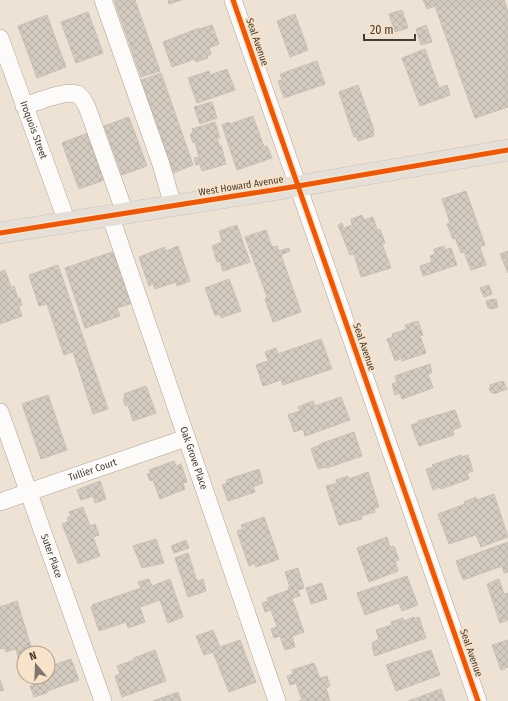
<svg xmlns="http://www.w3.org/2000/svg" width="508" height="701" viewBox="0 0 508 701" font-family="'Fira Sans Condensed',sans-serif">
<defs>
<pattern id="building-cross-hatch" width="8" height="8" patternUnits="userSpaceOnUse"><rect width="8" height="8" fill="#d4cbc0"/><path d="M0 0l8 8M0 8l8-8" fill="none" stroke="#b7afa5"/></pattern>
</defs>
<rect width="100%" height="100%" fill="#eee2d4"/>
<!-- building -->
<path fill="url(#building-cross-hatch)" stroke="#cac0b6" d="M114,0h21l25,71 -19,6z
M168,0h14l-13,4z
M423,0h81l4,12v95l-33,11 -40,-112 -8,3z
M402,10l6,18 -13,4 -6,-18z
M88,12l15,41 -27,10 -15,-41z
M295,14l13,36 -18,7 -13,-36z
M47,15l19,52 -29,11 -19,-52z
M212,25l7,19 -10,4 2,6 -4,2 1,2 -12,4 -1,-3 -23,8 -9,-25 36,-14 1,1z
M426,25l6,17 -11,3 -5,-16z
M425,49l14,39 8,-3 3,10 -30,11 -18,-48z
M317,61l8,23 -41,14 -6,-17 4,-1 -2,-6z
M227,69l8,21 -38,13 -9,-25 21,-7 1,4z
M161,73l32,92 -20,8 -32,-93z
M358,85l16,45 -1,1 1,5 -16,5 -2,-5 -2,1 -15,-45z
M212,102l5,16 -17,6 -6,-17z
M253,116l11,31 3,-1 5,12 -35,12 -15,-45 7,-3 1,2z
M129,117l18,49 -25,9 -18,-49z
M215,122l5,16h-3l2,8 2,-1 5,19 -24,7 -2,-7 -4,1 -2,-7 5,-1 -4,-15 -2,1 -3,-9 3,-1 -1,-4z
M90,132l17,47 -28,10 -17,-46z
M466,191l19,54 -5,2 6,18 -15,5 -7,-18 -3,1 -6,-15 -2,1 -6,-15 3,-1 -8,-24z
M362,215l2,5 9,-3 4,13 3,-1 5,14 -3,1 9,24 -30,9 -7,-23 -4,1 -12,-30 4,-2 2,5 8,-3 -1,-6z
M237,225l13,37 -27,9 -3,-10 -3,1 -5,-16 10,-4 -3,-11z
M266,230l6,17 5,-1 2,5 10,-3 1,3 -9,4 20,57 -28,10 -8,-23 2,-2 -22,-60z
M178,246l12,35 -13,5 -1,-4 -21,7 -2,-5 -4,2 -10,-29 26,-10 1,4z
M444,246l2,4 5,-2 6,17 -34,11 -3,-10 12,-4 -2,-6 5,-2 -1,-5z
M115,251l18,52 -16,5 3,8 -35,12 -20,-60z
M508,251v22l-8,-19z
M58,265l50,144 -15,5 -20,-62 -9,3 -17,-51 -8,2 -10,-31z
M5,270l6,17 3,-1 4,13 2,-1 2,7 -3,1 3,10 -22,8v-52z
M229,279l12,32 -20,7 -1,-4 -5,2 -10,-28z
M489,285l3,9 -8,3 -4,-9z
M493,299l1,1 2,-1 2,8 -6,2 -4,-1 -2,-7z
M418,321l5,14 -3,1 6,17 -24,8 -1,-3 -6,3 -8,-22 6,-2 -1,-3 15,-5 -2,-4z
M321,339l11,30 -49,16 -2,-5 -18,6 -7,-21 12,-4 -3,-9 11,-4 2,6z
M430,364l2,9 -4,1 5,14 -31,11 -2,-6 -5,2 -3,-11 5,-2 -2,-6z
M503,381l4,8 -13,5 -1,-2 -2,1 -2,-5 2,-1 -1,-2z
M146,386l10,27 -23,8 -5,-16 -3,1 -2,-7 2,-2 -1,-3z
M48,395l19,55 -26,9 -19,-55z
M341,397l9,23 -45,16 -2,-7 -9,3 -6,-17 12,-4 -2,-4 15,-6 2,5z
M455,410l6,17 -8,3 1,5 -35,11 -8,-21 7,-2v-2z
M354,432l8,24 -35,12 -1,-1 -8,2 -7,-20 9,-4v-1z
M461,455l1,2 6,-2 5,16 -6,2 2,6 -28,10 -1,-2 -7,3 -7,-21 7,-2 -1,-2z
M174,461l2,5 5,-2 6,18 -4,1 2,6 -25,10 -7,-19 -3,1 -3,-7 4,-1 -2,-3z
M259,469l4,14 -10,4 2,5 -27,9 -6,-16 5,-2 -1,-3z
M368,472l11,35 -5,2 1,3 -14,4 1,3 -23,6 -13,-39 11,-3 -1,-3 12,-4 1,3z
M100,481l6,18 -11,4 -2,-7 -12,4 -4,-10z
M494,494l14,43 -27,10 -5,-12 -27,9 -11,-30 27,-10 -1,-2 12,-5 1,3z
M83,507l7,19 5,-2 4,11 -6,2 7,19 -22,8 -16,-40 6,-2 -1,-4 4,-2 -2,-4z
M264,517l15,42 -23,8 -1,-4 -6,3 -12,-35 6,-2 -2,-4z
M387,537l3,10 4,-1 5,14 -4,1 3,10 -29,11 -12,-34z
M156,539l8,24 -22,5 -9,-22z
M186,540l3,8 -15,5 -3,-7z
M508,542v30l-4,1 -2,-7 -39,14 -7,-19z
M188,553l9,28 6,-2 3,12 -18,6 -13,-39z
M298,568l6,20 -6,2 2,6 -8,2 12,34 -12,4 3,11 -10,3 -5,-14 -6,2 -3,-9 6,-2 -6,-17 -6,2 -3,-9 6,-2 -1,-3 22,-8 -1,-3h2l-5,-15z
M407,576l11,29 -16,6 -3,-8 -34,12 -8,-22z
M149,579l3,7 18,-7 13,38 -15,6 -8,-23 -20,7 5,15 -17,6 -2,-6 -27,9 -8,-24 2,-1 -1,-1 49,-17 -3,-6z
M499,579l5,15 4,-1v27l-8,3 -13,-39z
M322,583l5,16 -16,5 -5,-16z
M17,601l16,52h-9v3l-6,2 -2,-9 -10,3 -1,-4 -5,1v-42z
M414,617l1,2 4,-2 7,21 -51,18 -3,-9 1,-1 -1,-3 7,-4 -3,-9 16,-5 -1,-3 12,-4 1,3z
M213,630l7,17 20,-7 16,42 -27,10 -16,-40 -9,3 -8,-19z
M508,640v27l-7,3 -9,-25z
M155,650l11,31 -44,16 -7,-21 5,-2 -3,-8 17,-6v-2z
M431,650l9,25 -44,16 -10,-26z
M71,659l8,21 -32,11v2l-13,4 -4,-11 5,-2h-2l-1,-7h16v-10z
M314,663l6,15 7,-2 3,10 -4,2 4,13h-31l3,-1 -6,-17 -6,2 -3,-9 6,-2 -1,-4z
M0,680l4,10 -4,1z
M441,689l4,12h-37z
M178,692l3,9h-28z"/>
<g fill="none" stroke-linecap="round" stroke-linejoin="round">
<!-- minor casing -->
<g stroke="#ada399" stroke-width="18">
<g id="minor">
<path d="M103,0l58,164 12,42"/>
<path d="M233,0l245,701"/>
<path id="s1" d="M0,38l67,184"/>
<path d="M24,106c13,-4 41,-16 53,-12 5,2 7,8 10,13l38,106"/>
<path id="s2" d="M110,215l167,486"/>
<path id="s3" d="M0,412l103,289"/>
<path id="s4" d="M0,502l186,-64"/>
</g>
</g>
<!-- major casing -->
<g stroke="#c8c2bc" stroke-width="22">
<path id="major" d="M0,233l298,-47 210,-36"/>
</g>
<!-- minor -->
<use href="#minor" stroke="#fcfbf9" stroke-width="17"/>
<!-- major -->
<use href="#major" stroke="#e6dfd7" stroke-width="21"/>
<!-- cycleway casing -->
<g stroke="#f9e2ca" stroke-width="8">
<path id="cycleway" d="M233,0l245,701
M0,233l298,-47 210,-36"/>
</g>
<!-- cycleway -->
<use href="#cycleway" stroke="#e8590c" stroke-width="5"/>
</g>
<g text-anchor="middle" dominant-baseline="central" stroke-width="4" stroke-linejoin="round" paint-order="stroke">
<!-- street labels -->
<g font-size="10" fill="#443b32" stroke="#f9e2ca">
<text transform="translate(257 42) rotate(71)">Seal Avenue</text>
<text stroke="none"><textPath href="#s1" startOffset="98">Iroquois Street</textPath></text>
<text transform="translate(241 186) rotate(-9)">West Howard Avenue</text>
<text transform="translate(364 347) rotate(71)">Seal Avenue</text>
<text stroke="none"><textPath href="#s2" startOffset="257">Oak Grove Place</textPath></text>
<text stroke="none"><textPath href="#s4" startOffset="98">Tullier Court</textPath></text>
<text stroke="none"><textPath href="#s3" startOffset="153">Suter Place</textPath></text>
<text transform="translate(471 653) rotate(71)">Seal Avenue</text>
</g>
</g>
<!-- north arrow -->
<g transform="translate(36 665) rotate(341)"><circle r="19" fill="#f9e2ca" stroke="#b19f8d"/>
<path d="M0-3L7 15L0 10L-7 15Z" fill="#80756b"/>
<text y="-6" font-size="11" font-weight="bold" text-anchor="middle" fill="#443b32">N</text>
</g>
<!-- scale -->
<path d="M364 34v6h51v-6" fill="none" stroke="#443b32" stroke-width="2"/>
<text x="370" y="34" font-size="12" fill="#443b32" stroke="#f9e2ca" stroke-width="3" paint-order="stroke">20 m</text>
</svg>
